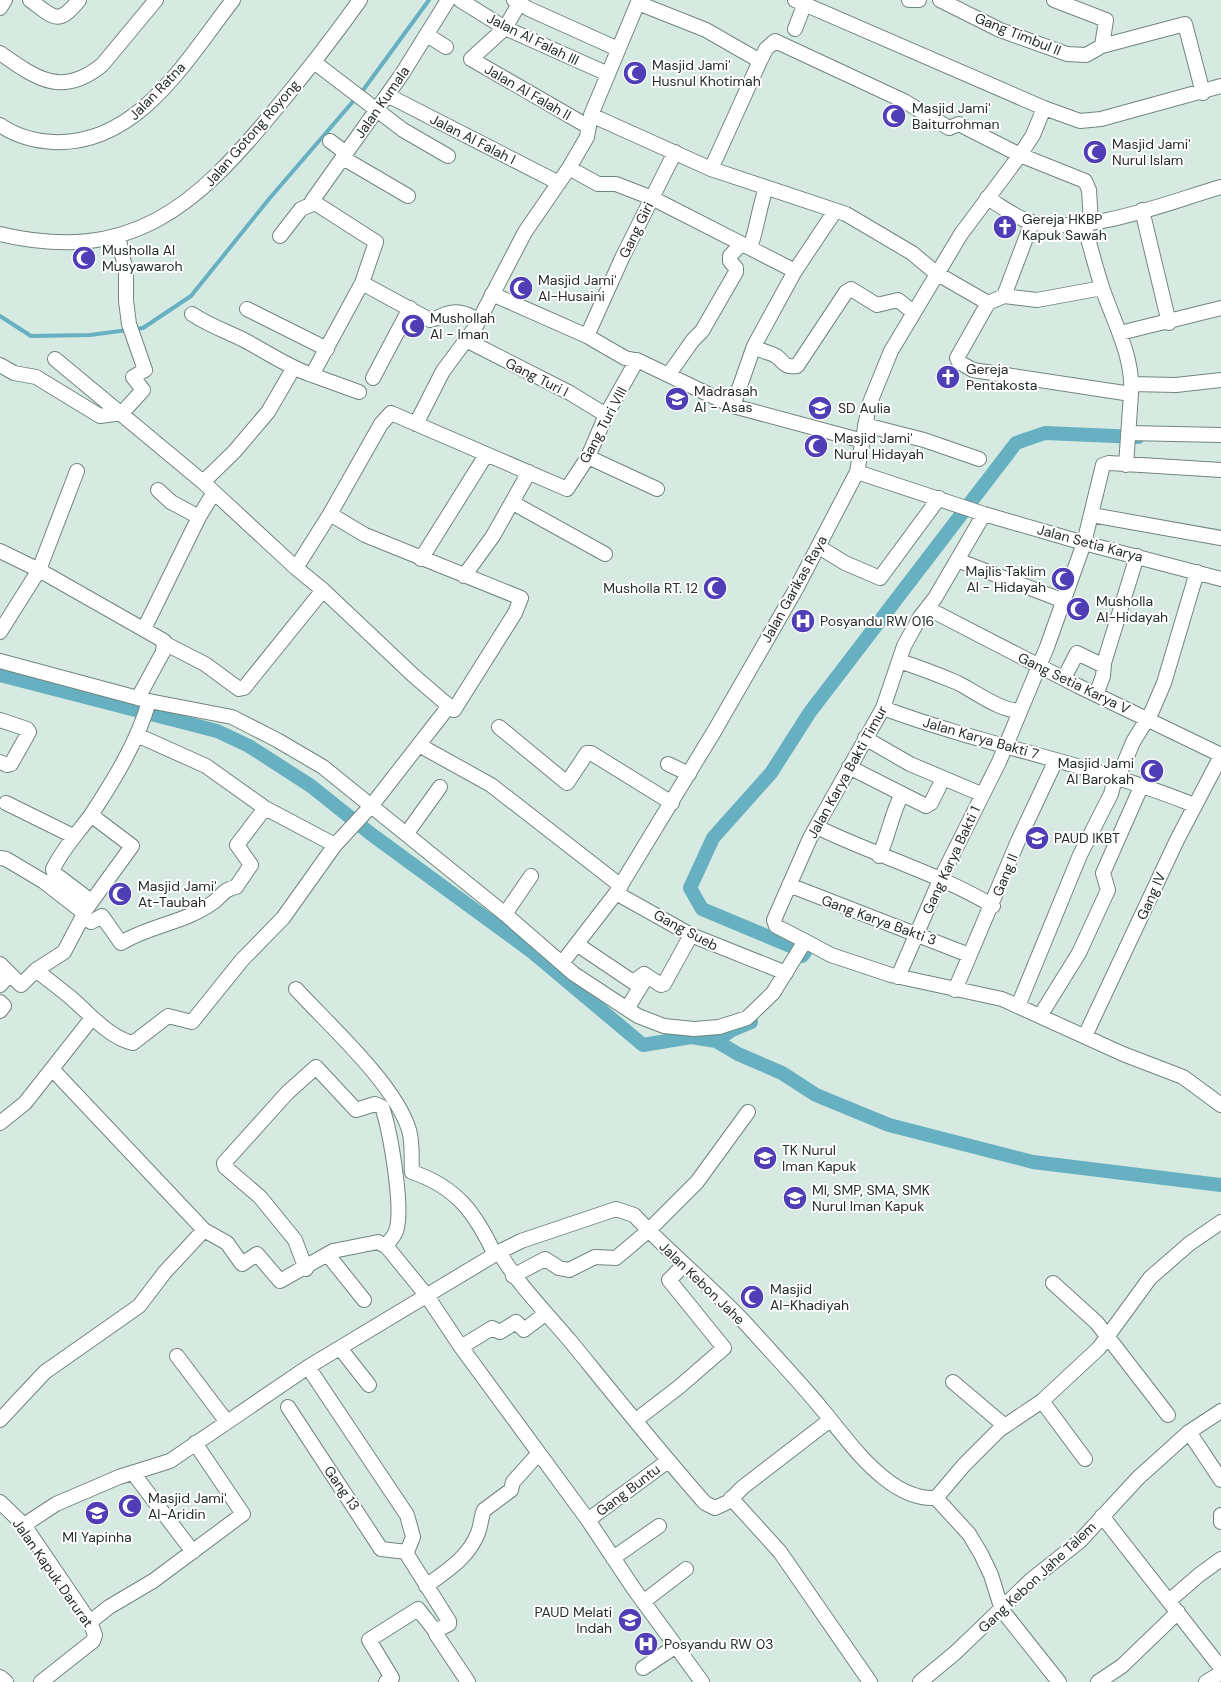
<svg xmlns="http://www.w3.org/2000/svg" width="1221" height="1682" viewBox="0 0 1221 1682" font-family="'DM Sans',sans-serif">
<rect width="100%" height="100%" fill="#d6eae2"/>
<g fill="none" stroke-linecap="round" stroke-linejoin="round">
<!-- stream -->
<path stroke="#67b0c1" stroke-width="4" d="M361,93l68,-93
M0,316l31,20 59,-1 53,-7 48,-32 78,-97 87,-101"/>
<!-- canal -->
<path stroke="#67b0c1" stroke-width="14" d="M0,675l217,56 32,15 62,40 60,48 160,117 112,94 48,-8 25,4 22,13 44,19 34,22 73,30 144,37 188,23
M802,956l3,-4 -103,-43 -12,-21 23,-50 58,-65 39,-61 206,-269 29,-10 93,4
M716,1041l16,-11 19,-8"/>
<!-- minor casing -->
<g stroke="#72857d" stroke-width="16">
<path id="minor" d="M30,0c24,18 28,26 49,0
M460,0l45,28 103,46
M514,0l15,9 89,40
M795,0l249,108 36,13 21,-2 120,-33
M909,0h10
M940,0l60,30 67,24 19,1 16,-9 83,-22 18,69
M1054,0l52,20 -4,26
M638,3l68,27 54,31
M519,4l-14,24 -34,31 118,68
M0,8l5,-8
M795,29l10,-26
M427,35l19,12
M0,53c36,25 61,45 102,12l54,-65
M314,62l89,68 45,26
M387,95l172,88
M591,115l120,54 135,45 66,39 24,20 52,30 -31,55 2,4 14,8 158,24 -5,71
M0,125c16,11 34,16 53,17 85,4 134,-83 180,-142
M330,141l16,12
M343,158l65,38
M569,168l29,16h18l36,14 143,73
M711,169l49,-108 6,-12 9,-8 129,60 45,27 10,-4 61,31 65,26 4,9 2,33
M987,198c13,7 29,20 43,24 56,14 136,-19 191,-35
M1142,210l27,113
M1084,224c6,21 11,42 18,63 11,34 32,70 29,107
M0,234c131,31 196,-28 274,-123 30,-36 59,-73 86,-111
M280,236l21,-27 14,-6
M750,248c7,-20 9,-40 16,-60
M362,283l68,37c7,-1 10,-4 16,-6 11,-5 23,1 33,6
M492,294l95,42 38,22 14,3 94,45 130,35
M1004,296l28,-74
M988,303l16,-7 33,4 65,-12
M247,309l80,40
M192,314c16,11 34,17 52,26 23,12 44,27 68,35l50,-92 14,-41 -64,-41 90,-127 46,-74
M1120,333l101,-25
M587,336l35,-78 53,-106
M466,340l104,53 36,22
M754,346c10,7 16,6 22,10 8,5 7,12 21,10l49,-74 5,-3 26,16 21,-5 15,12
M55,359l148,123 93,86
M0,365l14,8 22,4 64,39 22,-3 21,-23 -10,-13 12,-7 -16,-46 -3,-23v-29l-8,-36
M669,374l24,-34 9,-9 34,-59v-4l-6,-7v-5l11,-12
M312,375l47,17
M373,378l37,-70
M1132,384l44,1 45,-5
M733,406l21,-60 41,-75 40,-60
M416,424l27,-53 32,-43 50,-96 44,-64 18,-31 4,-22 48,-115
M865,425l59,15 55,19
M1128,433l93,2
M588,457l69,32
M857,472l127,42 100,29 137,36
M203,482l31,-30 34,-40 25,-43
M158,490l13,12 28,15
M513,503l92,51
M330,514l35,21 156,63 -6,15 -61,97
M1092,515l129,23
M819,547l26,16 35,15 59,-80
M0,551l39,19 38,-99
M421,559l65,-104
M957,560l107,41
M464,576l29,-40 36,-64
M927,608l151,78 143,69
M144,629l55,-112 15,-25
M0,632l39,-62 125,71 -1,11 -25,46
M164,643l41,21 34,25 5,-1 79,-98 -27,-22 34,-54 51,-90 10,-11 176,76 21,-32 18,-42 31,-55
M0,661l149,40 83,16 45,23 46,27 182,147 69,60 64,42 26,10 30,3 25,-2 28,-9 26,-25 32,-52 26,14 60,20 111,24 121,55 60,23 38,28
M899,661c19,6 40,14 59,22 13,6 49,33 63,26
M1064,678l13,-25 25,12 2,-2 33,-107
M1096,695l7,-19 1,-12
M883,708c102,38 210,56 311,97
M0,720l27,9 2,3 -18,32 -4,1 -7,-3
M499,727l68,56 20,-30h4l81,50
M137,735l69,31 59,42
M865,738l45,26 71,30
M419,745l72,40 130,101
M668,764l21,10
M849,767l77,39 5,-3 12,-24
M1118,778l15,-36 19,-31 12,-28 33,-111
M6,803l67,33
M817,827c57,28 121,46 176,79
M407,833l33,-46
M879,856c10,-21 12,-41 23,-62
M0,858l6,1 37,22 41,32
M789,885l180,70
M616,893l75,42 95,38
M91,901l-37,-28 -1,-4c10,-21 25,-36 38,-54 23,-35 47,-74 58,-114
M87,908l45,-62 -41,-31
M505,914l26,-38
M805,941l-29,-15 -2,-6 36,-82 73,-130 21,-62 16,-29 15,-19 49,-84
M578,945l55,37 11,-8 17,11 3,-1 27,-49
M562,963l54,-70 99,-163 81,-141 61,-117 12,-67 22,-54 70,-117 59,-79 13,-20 11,-27
M0,964l21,21 15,-15c11,9 23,18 34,27 19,16 38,40 63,46l35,-27 24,6 50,-62 41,-42 52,-73
M36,970l28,-18 19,-36 8,6 11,-6 19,27c29,-18 65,-20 94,-42 8,-7 10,-12 21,-14l15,-22 -14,-20 28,-37 70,37 37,-40 77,-99 -35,-30 -91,-86
M898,977l42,-97 59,-118 48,-115 37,-104 19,-78 6,-2 112,7
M0,985l10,-11
M296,989c33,36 99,95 113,141 4,13 2,29 3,42 45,15 64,42 83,83
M955,990l63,-149 38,-81
M0,1002l4,4 -4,5
M1018,1006l62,-151 31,-61 4,-16
M627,1009l20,-33
M1040,1016l39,-63 29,-63 -5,-17 38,-86
M1085,1036l92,-196 44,-84
M52,1069l152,161 23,13 15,21 15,-10 23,27 53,-30 45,-9 9,5 40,49 34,51 127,173 46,69 68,93
M0,1123l25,-20 67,-85
M499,1252c20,34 47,60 72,90 44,54 88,109 134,161l10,5 13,-6 15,-15 87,-67
M328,1255l36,45
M306,1269l-11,-29 -35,-43 -35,-30 -1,-4 63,-70 29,-26 40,43 19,-6 7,3c8,23 22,102 14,124 -2,6 -7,11 -11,15
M513,1276l32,-17 14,9 10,2 26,-13 21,1 32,-27 49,-49 51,-70
M1053,1283l44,40 71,92
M461,1347l31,-19 8,4 16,-10 8,8 21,-16
M340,1348l29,37
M177,1356l50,66
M308,1367l99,148 6,22 -6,15 1,4 41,65v3l-12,6 -1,4 32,48
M953,1382l52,44
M1042,1401l43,58
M288,1407l93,142 26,3
M0,1420l45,-48 94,-66 26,-34 39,-42
M636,1420l43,-33 45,-39 -55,-68 15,-15
M1189,1432l32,48
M133,1473l60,79
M731,1498l49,54 90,130
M936,1498l28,-33 35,-35 43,-29 57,-53 51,-70 39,-34 32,-22
M0,1502l24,23 66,97 5,13 -2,6 -52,41
M1221,1515v7
M1102,1516l119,152
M588,1520l80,-59
M24,1525l32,-21 63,-27 51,-16 138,-94 191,-115 22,-11 95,-32 18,6c36,39 78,72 114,111 24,27 50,54 73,82 21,25 38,50 63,70 15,12 34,21 52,20l33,36 12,20 10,21 11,35 57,72
M613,1558l46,-32
M426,1586c22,-16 42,-28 52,-53 3,-8 3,-16 6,-23l27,-20 2,-8 26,-29
M1170,1600l29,-25 22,-16
M643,1602l43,-33
M90,1622l19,-15 44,-26 90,-67 -48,-71
M643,1668l33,-22
M0,1677l6,5
M386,1682l6,-4 -23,-38 49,-31 18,23
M920,1682l35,-29 76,-73 49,-39 58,-63 51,-46 32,-21
M1098,1682l24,-16 56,-54
M1206,1682l15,-9"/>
</g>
<!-- minor -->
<use href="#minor" stroke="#fff" stroke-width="14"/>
</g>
<!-- icons -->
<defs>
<g id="mosque-disc" transform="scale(1.25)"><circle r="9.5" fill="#4f3eb5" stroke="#fff"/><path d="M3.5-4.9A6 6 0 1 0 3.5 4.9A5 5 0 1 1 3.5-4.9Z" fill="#fff"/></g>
<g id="church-disc" transform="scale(1.25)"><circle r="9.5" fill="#4f3eb5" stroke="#fff"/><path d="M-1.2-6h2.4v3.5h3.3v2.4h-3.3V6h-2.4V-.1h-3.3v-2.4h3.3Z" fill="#fff"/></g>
<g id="school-disc" transform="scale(1.25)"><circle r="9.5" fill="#4f3eb5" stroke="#fff"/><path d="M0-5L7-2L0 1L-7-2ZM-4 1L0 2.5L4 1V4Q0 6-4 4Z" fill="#fff"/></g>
<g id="hospital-disc" transform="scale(1.25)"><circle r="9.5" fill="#4f3eb5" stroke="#fff"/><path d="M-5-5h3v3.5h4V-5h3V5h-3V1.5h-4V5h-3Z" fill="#fff"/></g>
</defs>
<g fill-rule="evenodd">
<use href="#mosque-disc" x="635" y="73"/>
<use href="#mosque-disc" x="894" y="116"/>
<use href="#mosque-disc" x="1095" y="152"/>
<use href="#church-disc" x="1005" y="227"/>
<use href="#mosque-disc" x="84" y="258"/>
<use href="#mosque-disc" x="521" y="288"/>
<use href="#mosque-disc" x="413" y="326"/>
<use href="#church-disc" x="948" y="377"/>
<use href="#school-disc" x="677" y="399"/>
<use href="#school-disc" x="820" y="408"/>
<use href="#mosque-disc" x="816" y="446"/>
<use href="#mosque-disc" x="1063" y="579"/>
<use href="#mosque-disc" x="715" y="588"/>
<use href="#mosque-disc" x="1078" y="609"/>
<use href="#hospital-disc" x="803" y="621"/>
<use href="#mosque-disc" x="1152" y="771"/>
<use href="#school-disc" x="1037" y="838"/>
<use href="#mosque-disc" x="120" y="894"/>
<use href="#school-disc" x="765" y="1158"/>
<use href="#school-disc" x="795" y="1198"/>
<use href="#mosque-disc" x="752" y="1297"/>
<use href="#mosque-disc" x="130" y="1506"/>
<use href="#school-disc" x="97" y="1513"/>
<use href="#school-disc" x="630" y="1620"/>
<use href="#hospital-disc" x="646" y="1644"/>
</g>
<g text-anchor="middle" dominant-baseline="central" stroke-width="4" stroke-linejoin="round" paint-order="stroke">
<!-- street labels -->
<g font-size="14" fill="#262d2a" stroke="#fff">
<text transform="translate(1018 34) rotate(22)">Gang Timbul II</text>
<text transform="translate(533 39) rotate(26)">Jalan Al Falah III</text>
<text transform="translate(157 91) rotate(-46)">Jalan Ratna</text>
<text transform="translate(528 92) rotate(30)">Jalan Al Falah II</text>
<text transform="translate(382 102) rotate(-55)">Jalan Kumala</text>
<text transform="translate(252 133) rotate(-49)">Jalan Gotong Royong</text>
<text transform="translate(473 139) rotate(27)">Jalan Al Falah I</text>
<text transform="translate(636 230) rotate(-64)">Gang Giri</text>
<text transform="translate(537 377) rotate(27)">Gang Turi I</text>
<text transform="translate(603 425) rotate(-62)">Gang Turi VIII</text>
<text transform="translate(1090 543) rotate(15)">Jalan Setia Karya</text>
<text transform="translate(794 589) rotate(-61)">Jalan Garikas Raya</text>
<text transform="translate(1074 683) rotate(26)">Gang Setia Karya V</text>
<text transform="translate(981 738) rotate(16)">Jalan Karya Bakti 7</text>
<text transform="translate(847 772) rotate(-61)">Jalan Karya Bakti Timur</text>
<text transform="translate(951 860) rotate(-65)">Gang Karya Bakti 1</text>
<text transform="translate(1005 875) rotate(-68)">Gang II</text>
<text transform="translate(1151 896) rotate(-66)">Gang IV</text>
<text transform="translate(879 920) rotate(20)">Gang Karya Bakti 3</text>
<text transform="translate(686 930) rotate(28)">Gang Sueb</text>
<text transform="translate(702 1283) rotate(44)">Jalan Kebon Jahe</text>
<text transform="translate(342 1488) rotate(55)">Gang 13</text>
<text transform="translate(628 1490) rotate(-37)">Gang Buntu</text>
<text transform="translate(53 1573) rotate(55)">Jalan Kapuk Darurat</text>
<text transform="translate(1037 1577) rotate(-43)">Gang Kebon Jahe Talem</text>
</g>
<!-- poi labels -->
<g font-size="14" fill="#262d2a" stroke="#fff" text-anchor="start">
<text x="652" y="65">Masjid Jami'<tspan x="652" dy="16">Husnul Khotimah</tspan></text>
<text x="912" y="108">Masjid Jami'<tspan x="912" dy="16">Baiturrohman</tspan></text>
<text x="1112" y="144">Masjid Jami'<tspan x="1112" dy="16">Nurul Islam</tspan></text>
<text x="1022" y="219">Gereja HKBP<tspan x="1022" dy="16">Kapuk Sawah</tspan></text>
<text x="102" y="250">Musholla Al<tspan x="102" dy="16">Musyawaroh</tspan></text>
<text x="538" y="280">Masjid Jami'<tspan x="538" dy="16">Al-Husaini</tspan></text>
<text x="430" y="318">Mushollah<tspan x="430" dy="16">Al - Iman</tspan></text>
<text x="966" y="369">Gereja<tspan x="966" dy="16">Pentakosta</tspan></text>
<text x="694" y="391">Madrasah<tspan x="694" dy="16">Al - Asas</tspan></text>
<text x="838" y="408">SD Aulia</text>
<text x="834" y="438">Masjid Jami'<tspan x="834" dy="16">Nurul Hidayah</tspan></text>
<text x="1046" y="571" text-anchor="end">Majlis Taklim<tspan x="1046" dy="16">Al - Hidayah</tspan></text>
<text x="698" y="588" text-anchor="end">Musholla RT. 12</text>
<text x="1096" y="601">Musholla<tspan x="1096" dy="16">Al-Hidayah</tspan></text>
<text x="820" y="621">Posyandu RW 016</text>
<text x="1134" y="763" text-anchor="end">Masjid Jami<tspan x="1134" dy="16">Al Barokah</tspan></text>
<text x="1054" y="838">PAUD IKBT</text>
<text x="138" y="886">Masjid Jami'<tspan x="138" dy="16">At-Taubah</tspan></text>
<text x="782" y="1150">TK Nurul<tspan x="782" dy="16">Iman Kapuk</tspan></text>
<text x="812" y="1190">MI, SMP, SMA, SMK<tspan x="812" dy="16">Nurul Iman Kapuk</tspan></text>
<text x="770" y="1289">Masjid<tspan x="770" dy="16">Al-Khadiyah</tspan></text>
<text x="148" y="1498">Masjid Jami'<tspan x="148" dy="16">Al-Aridin</tspan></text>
<text x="97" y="1537" text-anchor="middle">MI Yapinha</text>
<text x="612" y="1612" text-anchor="end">PAUD Melati<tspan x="612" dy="16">Indah</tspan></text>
<text x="664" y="1644">Posyandu RW 03</text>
</g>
</g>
</svg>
